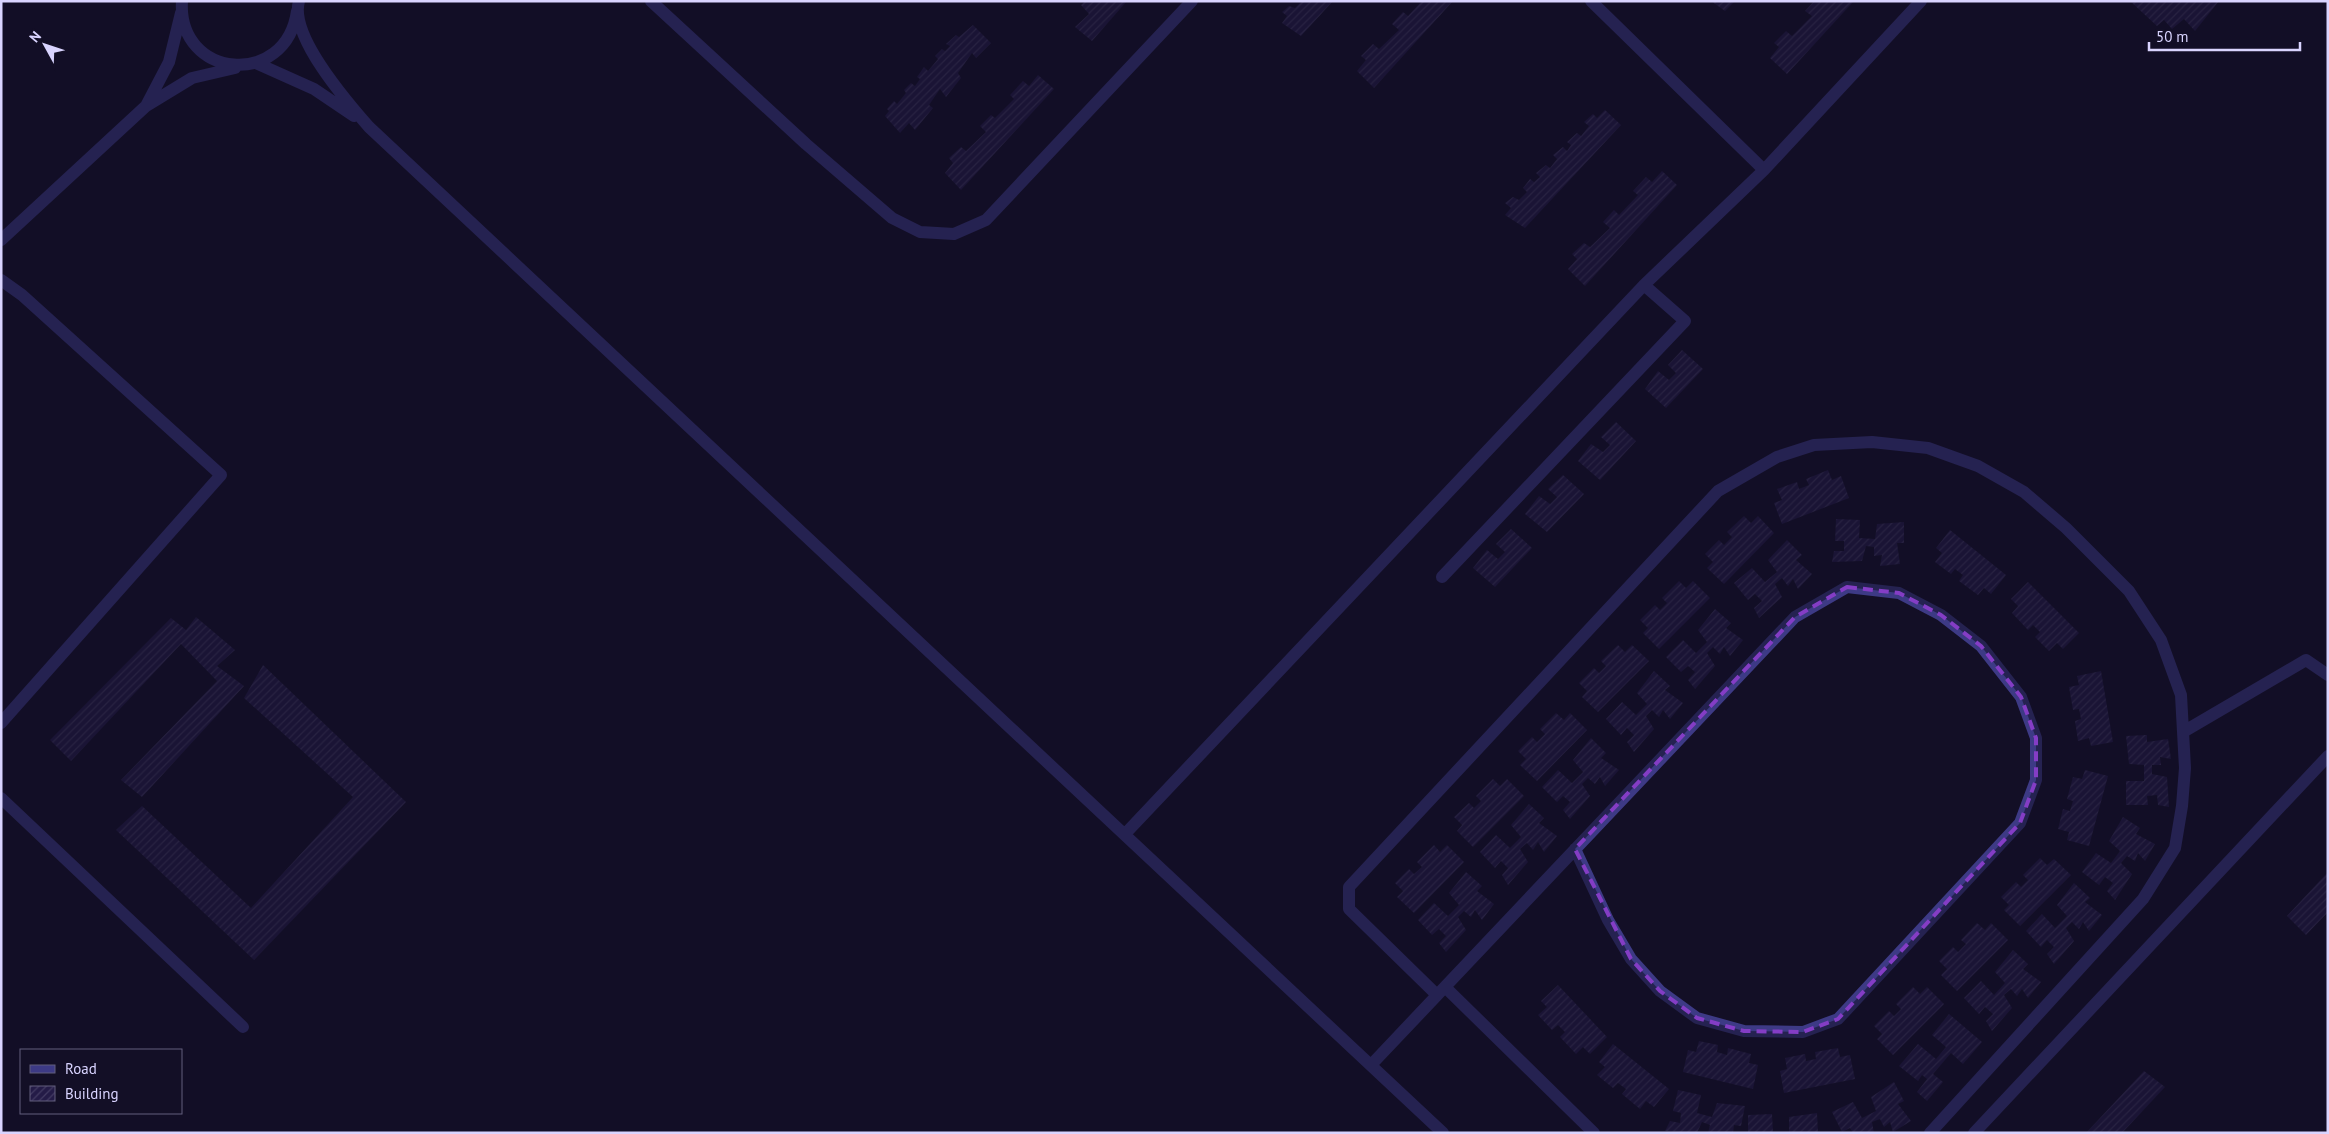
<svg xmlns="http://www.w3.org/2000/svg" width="2329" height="1134" viewBox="0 0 2329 1134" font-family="'PT Sans',sans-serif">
<defs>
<pattern id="building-hatch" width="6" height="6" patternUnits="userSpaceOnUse" patternTransform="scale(1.25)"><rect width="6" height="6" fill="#241b47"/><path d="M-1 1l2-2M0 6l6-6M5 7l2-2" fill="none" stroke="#433b63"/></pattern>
</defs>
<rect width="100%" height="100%" fill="#130f26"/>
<!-- building -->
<path fill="url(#building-hatch)" d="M1085,1h42l-35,40 -17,-14 14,-13 -8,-9z
M1302,1h31l-32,35 -19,-13 5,-7 -5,-4 7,-6 6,2z
M1422,1h31l-79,87 -17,-17 9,-11 -5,-4 12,-12 6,5 20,-19 -7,-6 11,-12 5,4z
M1711,1h24l-10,10z
M1814,1h40l-67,73 -17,-16 9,-11 -5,-4 12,-12 6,5 20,-20 -7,-5z
M2130,1h89l-24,30 -11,-12 -12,10 -8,-9 -7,6z
M973,25l18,18 -15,15 -4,-5 -14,20 3,5 -15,19 -6,-8 -11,16 4,3 -18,22 -6,-7 -9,10 -15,-17 4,-5 -2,-2 7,-8 3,3 9,-11 -2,-3 7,-7 4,3 5,-7 -3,-2 7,-10 4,4 10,-12 -3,-3 7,-7 3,2 5,-5 -4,-2 10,-9 3,2z
M1038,75l16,14 -93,101 -16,-17 8,-10 -4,-5 12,-11 5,4 20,-19 -6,-6 11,-11 4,3 19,-19 -4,-4 13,-14 6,5z
M1605,110l16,15 -96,103 -20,-13 6,-7 -6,-5 8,-6 6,3 8,-8 -4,-4 7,-9 4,3 6,-5 -4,-4 10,-8 4,3 7,-9 -4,-4 10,-8 4,4 4,-6 -4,-3 10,-9 4,3 8,-10 -5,-4 9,-8 4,4z
M1662,171l15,14 -92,101 -17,-17 9,-10 -5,-5 12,-11 6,4 20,-19 -7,-6 11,-12 5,5 19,-20 -5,-4 13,-14 6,5z
M1682,350l21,19 -37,39 -21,-19 13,-18 11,9 7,-7 -8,-8z
M1616,422l20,19 -36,39 -22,-19 13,-17 12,8 7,-7 -9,-8z
M1828,470l4,10 9,-4 8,22 -67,26 -8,-21 8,-3 -5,-11 20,-7 2,7 10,-4 -3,-6z
M1563,475l21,19 -37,38 -22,-18 14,-18 11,8 7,-7 -9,-8z
M1744,516l7,7 7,-7 16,17 -50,51 -17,-16 6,-6 -8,-8 14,-14 5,5 8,-8 -5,-5z
M1836,519l24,1 -1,18 16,1 2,-15 27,-2v21h-7l3,21 -20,2 2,-11 -8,1v-9l-8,-1 -4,15 -30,1 2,-11h10v-10h-9z
M1511,529l21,19 -37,39 -22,-19 14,-18 11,9 7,-7 -9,-8z
M1950,530l56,45 -15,19 -7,-6 -6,7 -19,-14 4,-6 -8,-6 -4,5 -16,-12 7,-9 -6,-5z
M1787,540l15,15 -6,5 16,14 -14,15 -5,-10 -5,7 -6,-8 -7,6 7,13 -23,21 -5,-10 8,-7 -7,-7 -7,6 -14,-17 18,-15 13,14 12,-10 -9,-12z
M1679,581l7,7 7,-7 17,17 -51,51 -16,-16 5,-5 -8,-8 15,-15 5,5 7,-7 -5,-5z
M2028,582l51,51 -16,16 -6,-6 -8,8 -14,-14 5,-5 -7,-7 -5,5 -16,-17 6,-7 -7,-7z
M1715,609l16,14 -5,5 17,12 -13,16 -6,-9 -4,7 -7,-7 -6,6 8,13 -20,23 -7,-9 7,-8 -7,-6 -7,6 -15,-15 17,-17 13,13 11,-11 -9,-12z
M196,617l39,33 -18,16 27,20 -102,111 -21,-17 96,-99 -36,-37 -110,117 -21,-21 121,-122 15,12z
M1618,645l7,7 7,-7 17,16 -51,51 -16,-15 5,-6 -8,-8 15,-15 5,5 7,-7 -5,-5z
M263,665l143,137 -152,158 -138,-130 26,-24 109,102 102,-111 -109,-99z
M1654,671l16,15 -5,4 18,13 -13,16 -7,-9 -4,7 -7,-7 -6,6 8,13 -20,23 -7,-10 7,-7 -7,-7 -6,7 -15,-16 16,-17 14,13 11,-11 -10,-11z
M2101,671l12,71 -22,4 -2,-8 -11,3 -3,-20 6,-2 -2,-10 -6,1 -4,-23 10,-2 -2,-9z
M1556,713l8,7 6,-7 17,17 -50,51 -17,-16 6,-6 -8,-8 14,-14 5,5 8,-8 -5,-5z
M2147,735v7l21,-3 3,20 -11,-2 1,8h-9v9l15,3 2,30 -11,-2 -1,-10 -10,1 1,9h-22v-24h18v-16l-15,-1 -3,-28z
M1591,738l15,15 -5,5 18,12 -14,16 -5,-9 -5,7 -7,-6 -6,6 8,12 -20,23 -7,-9 7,-8 -7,-6 -6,6 -15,-15 16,-17 14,13 11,-11 -10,-12z
M2085,770l23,6 -19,70 -22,-6 2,-8 -11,-3 5,-20 7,2 3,-10 -6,-2 6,-22 9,2z
M1493,779l7,7 7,-7 17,17 -51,51 -16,-16 5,-6 -8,-8 15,-14 5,5 7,-7 -5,-5z
M1529,804l15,14 -5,5 18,13 -13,16 -6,-10 -5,8 -6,-7 -7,6 8,13 -20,23 -6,-10 6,-7 -7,-7 -6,7 -15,-16 16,-17 14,13 11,-11 -10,-12z
M2123,817l17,11 -4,6 19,10 -10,17 -7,-8 -3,8 -8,-5 -6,7 11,11 -17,26 -8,-9 6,-8 -8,-6 -6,8 -17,-13 14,-19 15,10 9,-12 -11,-10z
M1434,845l6,7 7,-7 17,17 -50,51 -17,-16 6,-6 -8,-8 14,-14 5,5 8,-7 -5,-5z
M2040,858l7,7 7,-6 17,16 -51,51 -16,-16 5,-5 -8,-8 15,-15 5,5 7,-7 -5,-5z
M1466,872l16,14 -5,5 17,13 -12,16 -7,-10 -4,7 -7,-6 -6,6 8,13 -20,22 -7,-9 7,-7 -7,-7 -7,6 -14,-15 16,-17 14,13 11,-11 -10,-12z
M2328,872v40l-22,23 -19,-19z
M2074,883l16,15 -5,4 17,13 -13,16 -6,-9 -4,7 -7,-7 -6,6 8,13 -20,23 -7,-10 7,-7 -7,-7 -6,7 -15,-16 16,-17 13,14 12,-12 -10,-11z
M1977,923l8,7 6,-7 17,17 -51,51 -16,-16 6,-6 -8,-8 14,-14 5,5 8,-8 -5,-4z
M2013,950l15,14 -5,5 18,13 -13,16 -6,-9 -5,7 -6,-7 -7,6 8,13 -20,23 -6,-10 7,-7 -8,-7 -6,7 -15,-16 17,-17 13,14 11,-12 -10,-11z
M1558,985l49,52 -17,17 -7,-7 -7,7 -16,-17 5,-5 -7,-7 -6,5 -14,-15 9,-8 -6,-6z
M1913,987l7,7 7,-7 17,17 -51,51 -16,-16 5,-5 -8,-8 15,-15 5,5 7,-7 -5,-5z
M1949,1014l33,28 -19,22 -12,-11 -18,21 10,8 -16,19 -10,-9 10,-13 -5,-4 -4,6 -19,-15 19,-22 18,15 10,-12 -14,-12z
M1699,1041l19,4 -1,7 10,3 1,-7 23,6 -2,9 9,2 -5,24 -70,-17 5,-22 8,2z
M1613,1044l56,45 -15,18 -8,-6 -6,8 -18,-15 4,-5 -8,-6 -5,5 -16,-13 8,-8 -6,-5z
M1838,1048l2,9 10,-2 5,24 -71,14 -4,-22 7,-2 -2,-11 20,-4 1,7 10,-2 -1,-7z
M2144,1071l21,16 -43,46h-36z
M1894,1082l10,19 -6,3 13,17 -18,11 -3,-10 -6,5 -4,-8 -8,3 2,11h-21l-3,-5 -8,4 -10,-20 21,-10 9,16 14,-7 -5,-14z
M1678,1090l23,5 -4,18 15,4 5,-14 28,3 -4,20 -7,-1 -1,8h-25l2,-8 -8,-3 -5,11 -32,-2 5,-10 10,2 1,-10 -8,-2z
M1817,1113l1,20h-29v-16z
M1772,1114l1,19h-25v-18z"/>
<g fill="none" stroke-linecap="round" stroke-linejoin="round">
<!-- minor -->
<path stroke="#3d3a85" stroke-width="12" d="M182,1c-5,78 104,88 115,10
M299,1c-10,35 48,101 70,126l1074,1006
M651,1l155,143 86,74 28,14 34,2 32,-14 206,-219
M1591,1l173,169
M256,63l58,26 40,27
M146,106l46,-28 43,-10
M1,240l145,-134 23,-44 12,-49
M1,280l21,15 199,180 -220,248
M1442,577l243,-256 -41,-36
M2183,732l123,-72 22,15
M1,798l242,229
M1125,834l519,-549 120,-115 157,-169
M1445,987l149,146
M1437,995l-88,-86v-22l369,-396 59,-34 37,-12 58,-3 56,6 50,18 46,26 42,36 63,63 32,49 20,55 4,73 -3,38 -7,42 -32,51 -213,234
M1371,1065l424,-448 52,-30 52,6 42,22 40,31 40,51 15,41v42l-16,43 -182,196 -35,13 -59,-1 -47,-13 -37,-27 -29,-32 -23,-39 -33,-71
M1974,1133l354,-377"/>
</g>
<!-- marked area -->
<path d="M0 0H2329V1134H0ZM1847,587l52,6 42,22 40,31 40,51 15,41v42l-16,43 -182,196 -35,13 -59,-1 -47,-13 -37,-27 -29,-32 -56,-110 220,-232z" fill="#130f26" fill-opacity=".55" fill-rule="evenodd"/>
<path fill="none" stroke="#843dc5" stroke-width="4" stroke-dasharray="10 6" stroke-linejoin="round" d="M1847,587l52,6 42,22 40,31 40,51 15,41v42l-16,43 -182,196 -35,13 -59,-1 -47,-13 -37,-27 -29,-32 -56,-110 220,-232z"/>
<!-- border -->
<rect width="2329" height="1134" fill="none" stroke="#d9d4ff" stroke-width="5"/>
<!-- legend -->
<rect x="20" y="1049" width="162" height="65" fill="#130f26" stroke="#625e7d"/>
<rect x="30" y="1065" width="25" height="8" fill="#3d3a85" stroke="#625e7d"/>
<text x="65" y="1074" font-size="15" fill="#d9d4ff">Road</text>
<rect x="30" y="1086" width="25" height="15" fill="url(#building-hatch)" stroke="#625e7d"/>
<text x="65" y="1099" font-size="15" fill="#d9d4ff">Building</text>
<!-- north arrow -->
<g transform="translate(45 45) rotate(310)" stroke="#130f26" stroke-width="4" paint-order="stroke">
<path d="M0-4L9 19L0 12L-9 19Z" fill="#d9d4ff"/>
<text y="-8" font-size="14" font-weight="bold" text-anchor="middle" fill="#d9d4ff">N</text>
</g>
<!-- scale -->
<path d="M2149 42v8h151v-8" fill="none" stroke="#d9d4ff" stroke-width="2.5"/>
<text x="2156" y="42" font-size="15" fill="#d9d4ff" stroke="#130f26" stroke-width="4" paint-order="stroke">50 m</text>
</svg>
